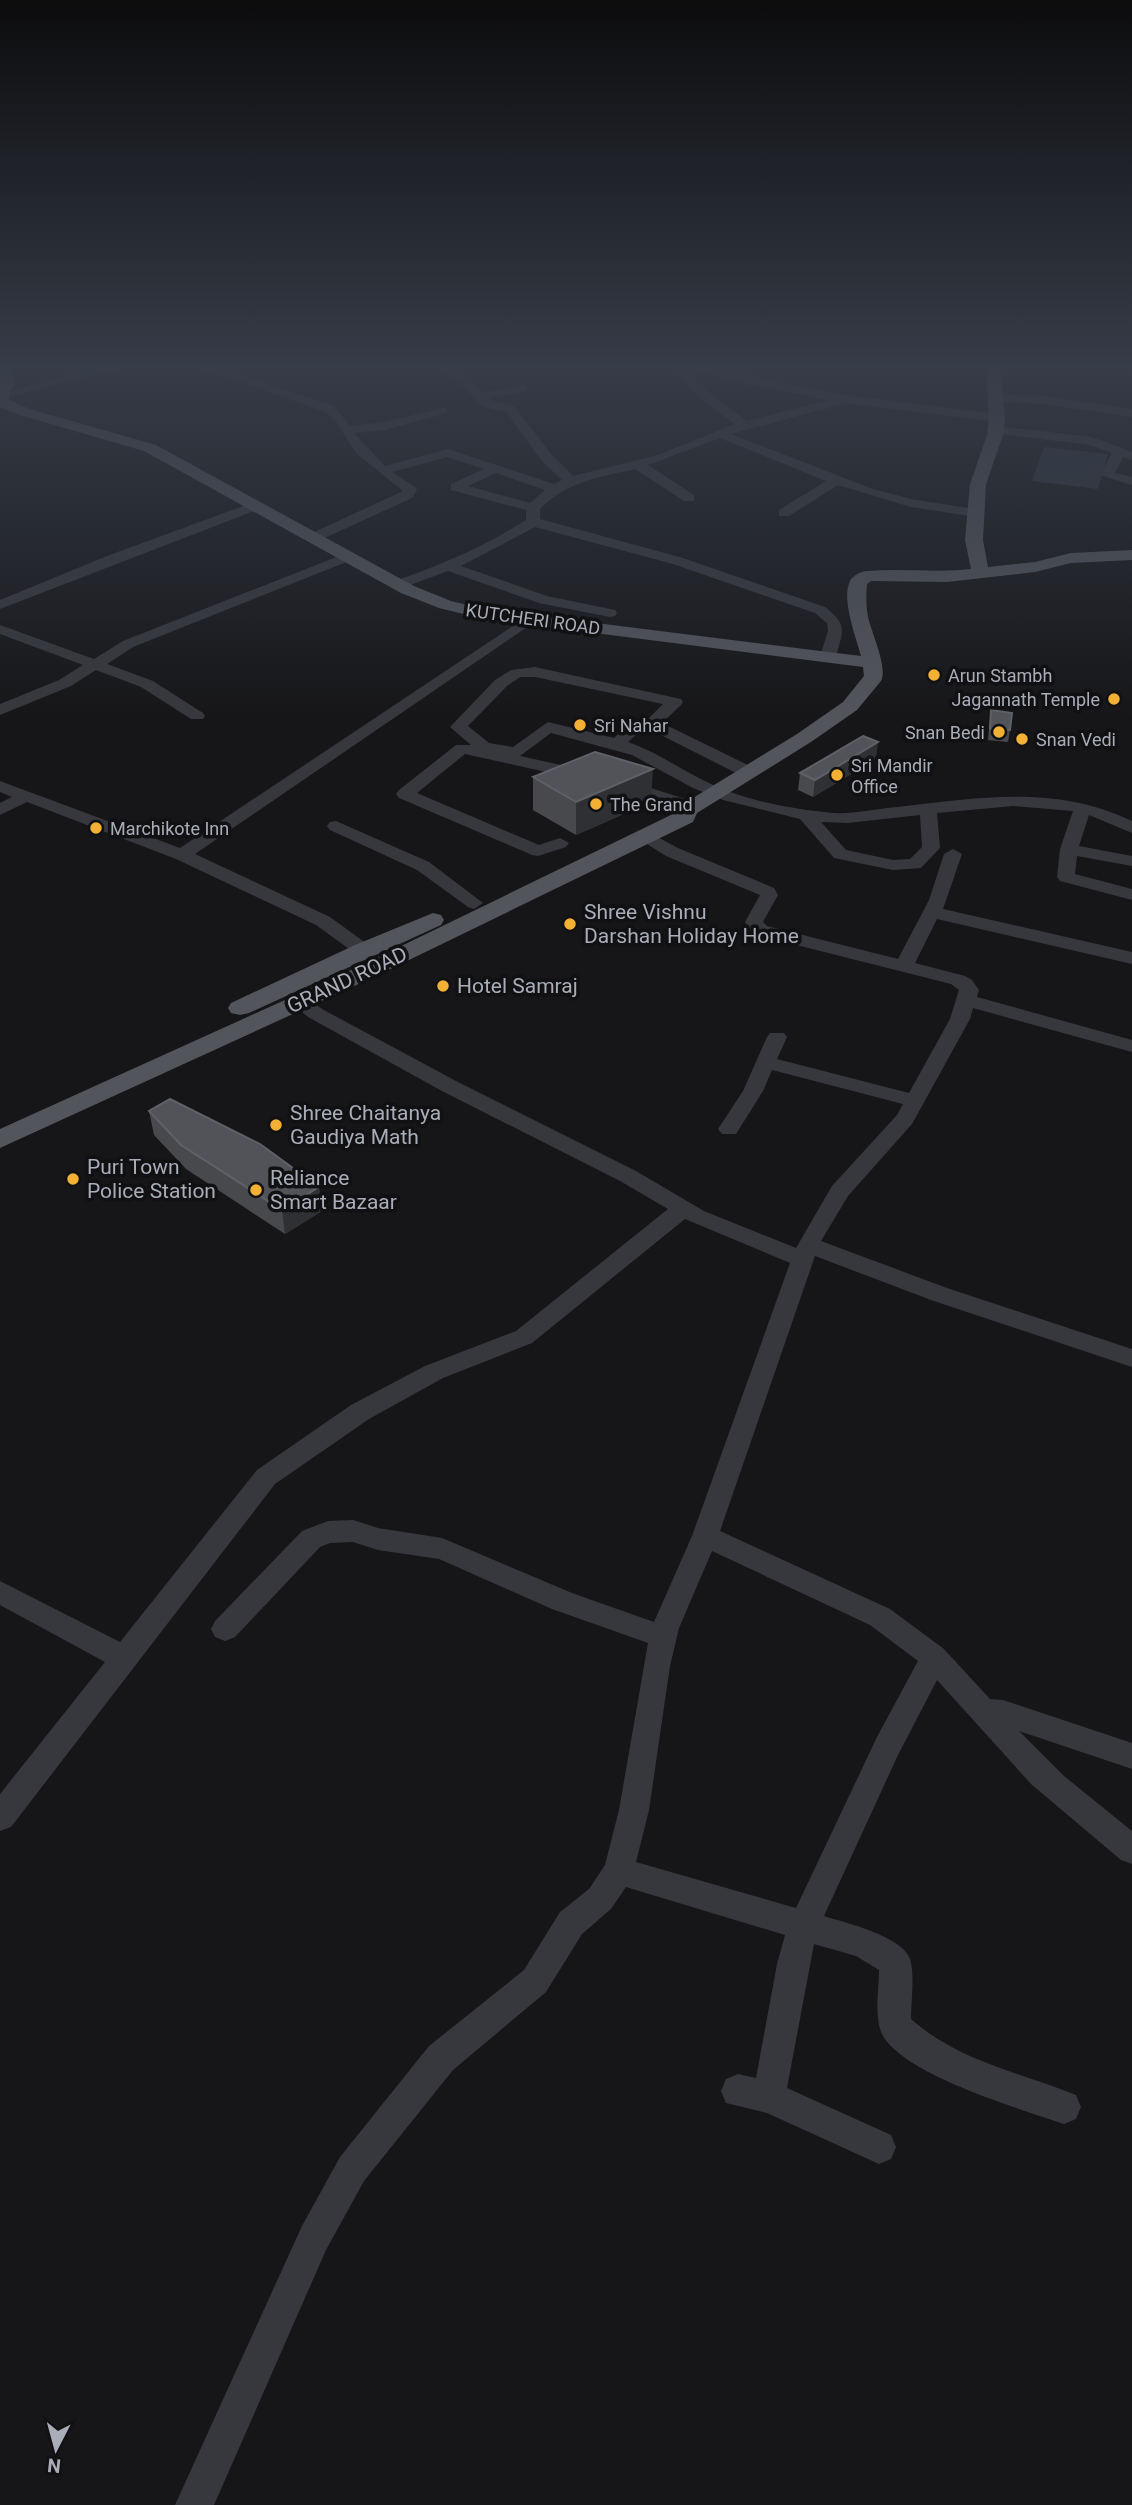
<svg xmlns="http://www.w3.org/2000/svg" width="1132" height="2505" viewBox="0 0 1132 2505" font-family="Roboto,sans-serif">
<rect width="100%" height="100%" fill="#161618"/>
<!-- water -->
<path fill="#2c353c" d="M1044,447l64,7 -10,35 -66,-8z"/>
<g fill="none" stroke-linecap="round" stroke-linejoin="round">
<!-- minor -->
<path fill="#37383d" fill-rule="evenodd" d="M98,368h21l-119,31v-6z
M202,368h18l114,38 16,20 34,-4 63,-15v6l-62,17 -31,3 31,33 63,-17 106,35 8,-4 -20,-19 -36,-49 -22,-5 -25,-25 -21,-14c21,0 30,10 45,24l44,-7v6l-38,7 3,3 22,5 38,49 21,21 85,-21 77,-31 -29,-21 -36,-35h13l31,29 33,24 82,-21 -96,-19 -43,-13h20l135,27 152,19 6,4 -6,4 -151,-19 -115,31 142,55 38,10 70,11 2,3 -7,4 -65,-10 -73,-22 -49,31h-10v-6l47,-29 -106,-43 -72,27 46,30v6h-10l-49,-32c-35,8 -69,13 -95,40v10l143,39 142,49c23,18 18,23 11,49l-8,5 -8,-5 8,-25 -1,-8 -12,-10 -142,-49 -138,-37 -74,39 86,30 68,14 2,3 -2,3 -5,1 -71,-14 -91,-32 -46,17h-10l-2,-3 2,-3c47,-16 92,-35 134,-62v-10l-75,-20v-6l33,-15 -37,-12 -55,15 23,15 2,3 -5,8 -94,43h-10v-6l95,-44 -47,-38 -21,-33 -9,-8zM496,473l49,17 -15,13 -62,-17z
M994,394l50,2 88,13v8l-88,-13 -54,-3 -2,-3z
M996,426l96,11 40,15v8l-9,-3 -8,16 17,4v8l-32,-10 12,-22 -22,-8 -98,-12 -2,-3z
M254,502l7,4 -2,3 -259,100v-9l107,-44z
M349,552l7,4 -2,3 -221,88 -26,17 46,17 50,32 2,3 -2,3h-12l-50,-32 -45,-17 -25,16 -71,29v-11l59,-24 24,-15 -83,-31v-9l94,34 29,-18z
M528,616l7,4 -2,3 -338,231 135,63 40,29 2,4 -2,4h-14l-40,-29 -140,-66 -149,-57 -27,13v-12l12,-6 -12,-5v-11l180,67z
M535,667l146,32 2,3 -2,3 -19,18 92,45 2,4 -2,4h-12l-93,-47h-6l-15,13c29,10 53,28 81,41 37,18 83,26 124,30 21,1 42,-4 64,-6 80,-9 159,-23 235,14v12l-43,-18 -10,31 53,10v10l-55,-10 -2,18 57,15v11l-72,-19 -3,-4 3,-28 13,-38 -60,-5 -76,7 3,35 -19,20 -28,2 -59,-12 -34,-39 -77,-19 -30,-12 -61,-33 -81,-22 -31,23 68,15 2,4 -2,4 -6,1 -117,-26 -48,39 122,52 21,-7 9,5 -3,4 -28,9 -6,-1 -133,-57 -3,-4 3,-4 57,-45h15l-21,-18 45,-47 16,-10zM520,677h15l128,27 -15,15 -15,2 -19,17 -66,-16 -35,25 -24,-4 -21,-17 39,-40zM920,815l2,32 -12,12 -17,1 -47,-10 -25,-28 27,1z
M622,779l76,24 3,4 -9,5 -76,-24 -2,-4 2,-4z
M336,821l93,41 54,41 -9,6 -6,-2 -51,-37 -87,-40 -3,-4 3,-4z
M648,832l30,16 96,40 4,7 -15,27 4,4 131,33 31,-59 15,-46 9,-5 9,5 -19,55 189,43v12l-195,-45 -22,44 50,13 7,4 7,10 -2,7 155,43v12l-159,-44 -3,11 -58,105 -64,72 -27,45 126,47 185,61v18l-201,-67 -116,-44 -95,275 170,78 54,40 46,50 13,1 129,43v26l-113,-38 45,45 68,55v33l-11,-4 -90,-76 -94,-104 -39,75 -74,161c22,7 78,20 86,43 5,17 1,42 1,60 47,42 108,53 165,76l5,12 -5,12 -12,5c-43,-15 -161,-49 -182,-90 -8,-17 -3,-45 -3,-64l-23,-14 -42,-12 -27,144 104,47 5,12 -5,12 -12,5 -112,-51 -41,-10 -5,-12 5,-12 12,-5 18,4 21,-114 8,-29 -159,-48 -15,22 -29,25 -36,58 -93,78 -89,111 -38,69 -112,255h-39l127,-279 38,-69 89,-111 95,-76 36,-58 29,-23 16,-24 14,-55 29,-167 -96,-34 -113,-50 -61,-9 -25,-8 -23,1 -10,4 -85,90 -10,4 -10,-4 -4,-8 4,-8 87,-90 26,-10 25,-1 25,8 64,10 130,55 82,29 38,-86 98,-273 -105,-44 -153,124 -89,35 -74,41 -94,65 -264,343 -11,4v-37l105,-132 -105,-57v-24l120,61 137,-172 94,-65 74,-39 91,-35 152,-122 -48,-28 -178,-90 -134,-74 -18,-15 3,-4h14l15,11 134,72 180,90 68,40 92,37 36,-62 65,-71 6,-11 -131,-34 -9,21 -27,43h-14l-4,-5 25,-38 24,-54 3,-4h14l3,4 -10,22 132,34 41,-74 9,-29 -8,-6 -198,-50 -8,-12 15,-27 -94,-39 -24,-15 -3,-4zM712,1551l158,74 48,36 -41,76 -81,171 -160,-46 13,-52 21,-144 9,-38z"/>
<!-- major -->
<path fill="#53555c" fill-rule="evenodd" d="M0,368h12l4,16 -6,7 -1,9 21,9 126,36 258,141 37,15 33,8 377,47c-5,-19 -20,-57 -11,-75 3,-6 12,-10 18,-10 34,-3 69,2 103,-2l-6,-29 5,-56 17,-49 2,-17 -3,-50h14l5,50 -2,17 -17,49 -3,56 5,27 47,-5 36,-9 61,-3v10l-61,3 -36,9 -88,10 -76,-1 -4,3c-1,12 -1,22 1,33 4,17 20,51 13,64l-24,29 -46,32 -114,71 -4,9 -317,154 -376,172v-19l360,-163 315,-153 5,-7 117,-72 46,-32 21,-26 -1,-9 -379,-48 -45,-11 -38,-15 -257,-142 -124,-36 -20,-8z
M433,913l8,2 3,5 -3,5 -192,88 -9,2 -9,-2 -3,-5 3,-5 124,-58z"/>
</g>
<!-- wall -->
<path fill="#47494d" d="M991,710l19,20 -2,12 -20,-2z
M876,759l-63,38 -15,-7 2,-17z
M533,777l118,25 -75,33 -43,-25z
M149,1111l170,76 3,24 -37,23 -99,-65 -32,-34z"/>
<!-- shaded-wall -->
<path fill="#2f3033" d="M878,742l-2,17 -63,38 2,-17z
M653,769l-2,33 -75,33v-33z
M319,1187l3,24 -37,23 -3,-24z"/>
<!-- building -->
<path fill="#525359" stroke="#5f6168" stroke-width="2" d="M991,710l21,3 -2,17 -20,-1z
M863,736l15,6 -63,38 -15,-7z
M595,752l58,17 -77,33 -43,-25z
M170,1099l90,45 59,43 -37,23 -101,-65 -32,-34z"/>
<!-- sky -->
<linearGradient id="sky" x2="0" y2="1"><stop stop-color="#0c0c0d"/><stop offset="0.51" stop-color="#363c48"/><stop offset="1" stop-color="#363c48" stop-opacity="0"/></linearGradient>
<rect width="1132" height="719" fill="url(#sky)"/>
<!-- markers -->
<g fill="#f2b134" stroke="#111113" stroke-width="2.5">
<circle cx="934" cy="675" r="7"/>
<circle cx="1114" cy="699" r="7"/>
<circle cx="580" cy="725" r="7"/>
<circle cx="999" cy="732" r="7"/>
<circle cx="1022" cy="739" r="7"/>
<circle cx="837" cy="775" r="7"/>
<circle cx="596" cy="804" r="7"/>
<circle cx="96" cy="828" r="7"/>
<circle cx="570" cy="924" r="7"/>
<circle cx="443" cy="986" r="7"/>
<circle cx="276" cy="1125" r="7"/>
<circle cx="73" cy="1179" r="7"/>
<circle cx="256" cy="1190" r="7"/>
</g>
<g text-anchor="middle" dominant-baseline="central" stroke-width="7" stroke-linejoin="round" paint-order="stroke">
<!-- far-street labels -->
<g font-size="18" fill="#a8adb8" stroke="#111113">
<text transform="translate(533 619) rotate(8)">KUTCHERI ROAD</text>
</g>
<!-- far-poi labels -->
<g font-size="18" fill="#a8adb8" stroke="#111113" text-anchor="start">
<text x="948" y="675">Arun Stambh</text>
<text x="1100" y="699" text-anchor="end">Jagannath Temple</text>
<text x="594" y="725">Sri Nahar</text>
<text x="985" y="732" text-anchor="end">Snan Bedi</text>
<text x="1036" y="739">Snan Vedi</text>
<text x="851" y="765">Sri Mandir<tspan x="851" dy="21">Office</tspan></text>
<text x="610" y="804">The Grand</text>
<text x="110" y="828">Marchikote Inn</text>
</g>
<!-- poi labels -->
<g font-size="21" fill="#a8adb8" stroke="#111113" text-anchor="start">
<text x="584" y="912">Shree Vishnu<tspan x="584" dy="24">Darshan Holiday Home</tspan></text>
<text x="457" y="986">Hotel Samraj</text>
<text x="290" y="1113">Shree Chaitanya<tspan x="290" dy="24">Gaudiya Math</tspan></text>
<text x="87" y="1167">Puri Town<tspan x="87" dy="24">Police Station</tspan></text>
<text x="270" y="1178">Reliance<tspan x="270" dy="24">Smart Bazaar</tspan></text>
</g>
<!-- street labels -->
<g font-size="21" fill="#a8adb8" stroke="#111113">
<text transform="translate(347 980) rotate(-25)">GRAND ROAD</text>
</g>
</g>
<!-- north arrow -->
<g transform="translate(56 2449) rotate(186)" stroke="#111113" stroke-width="5" paint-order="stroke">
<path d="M0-5L12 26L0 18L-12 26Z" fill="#a8adb8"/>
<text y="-10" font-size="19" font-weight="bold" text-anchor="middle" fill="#a8adb8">N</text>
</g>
</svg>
